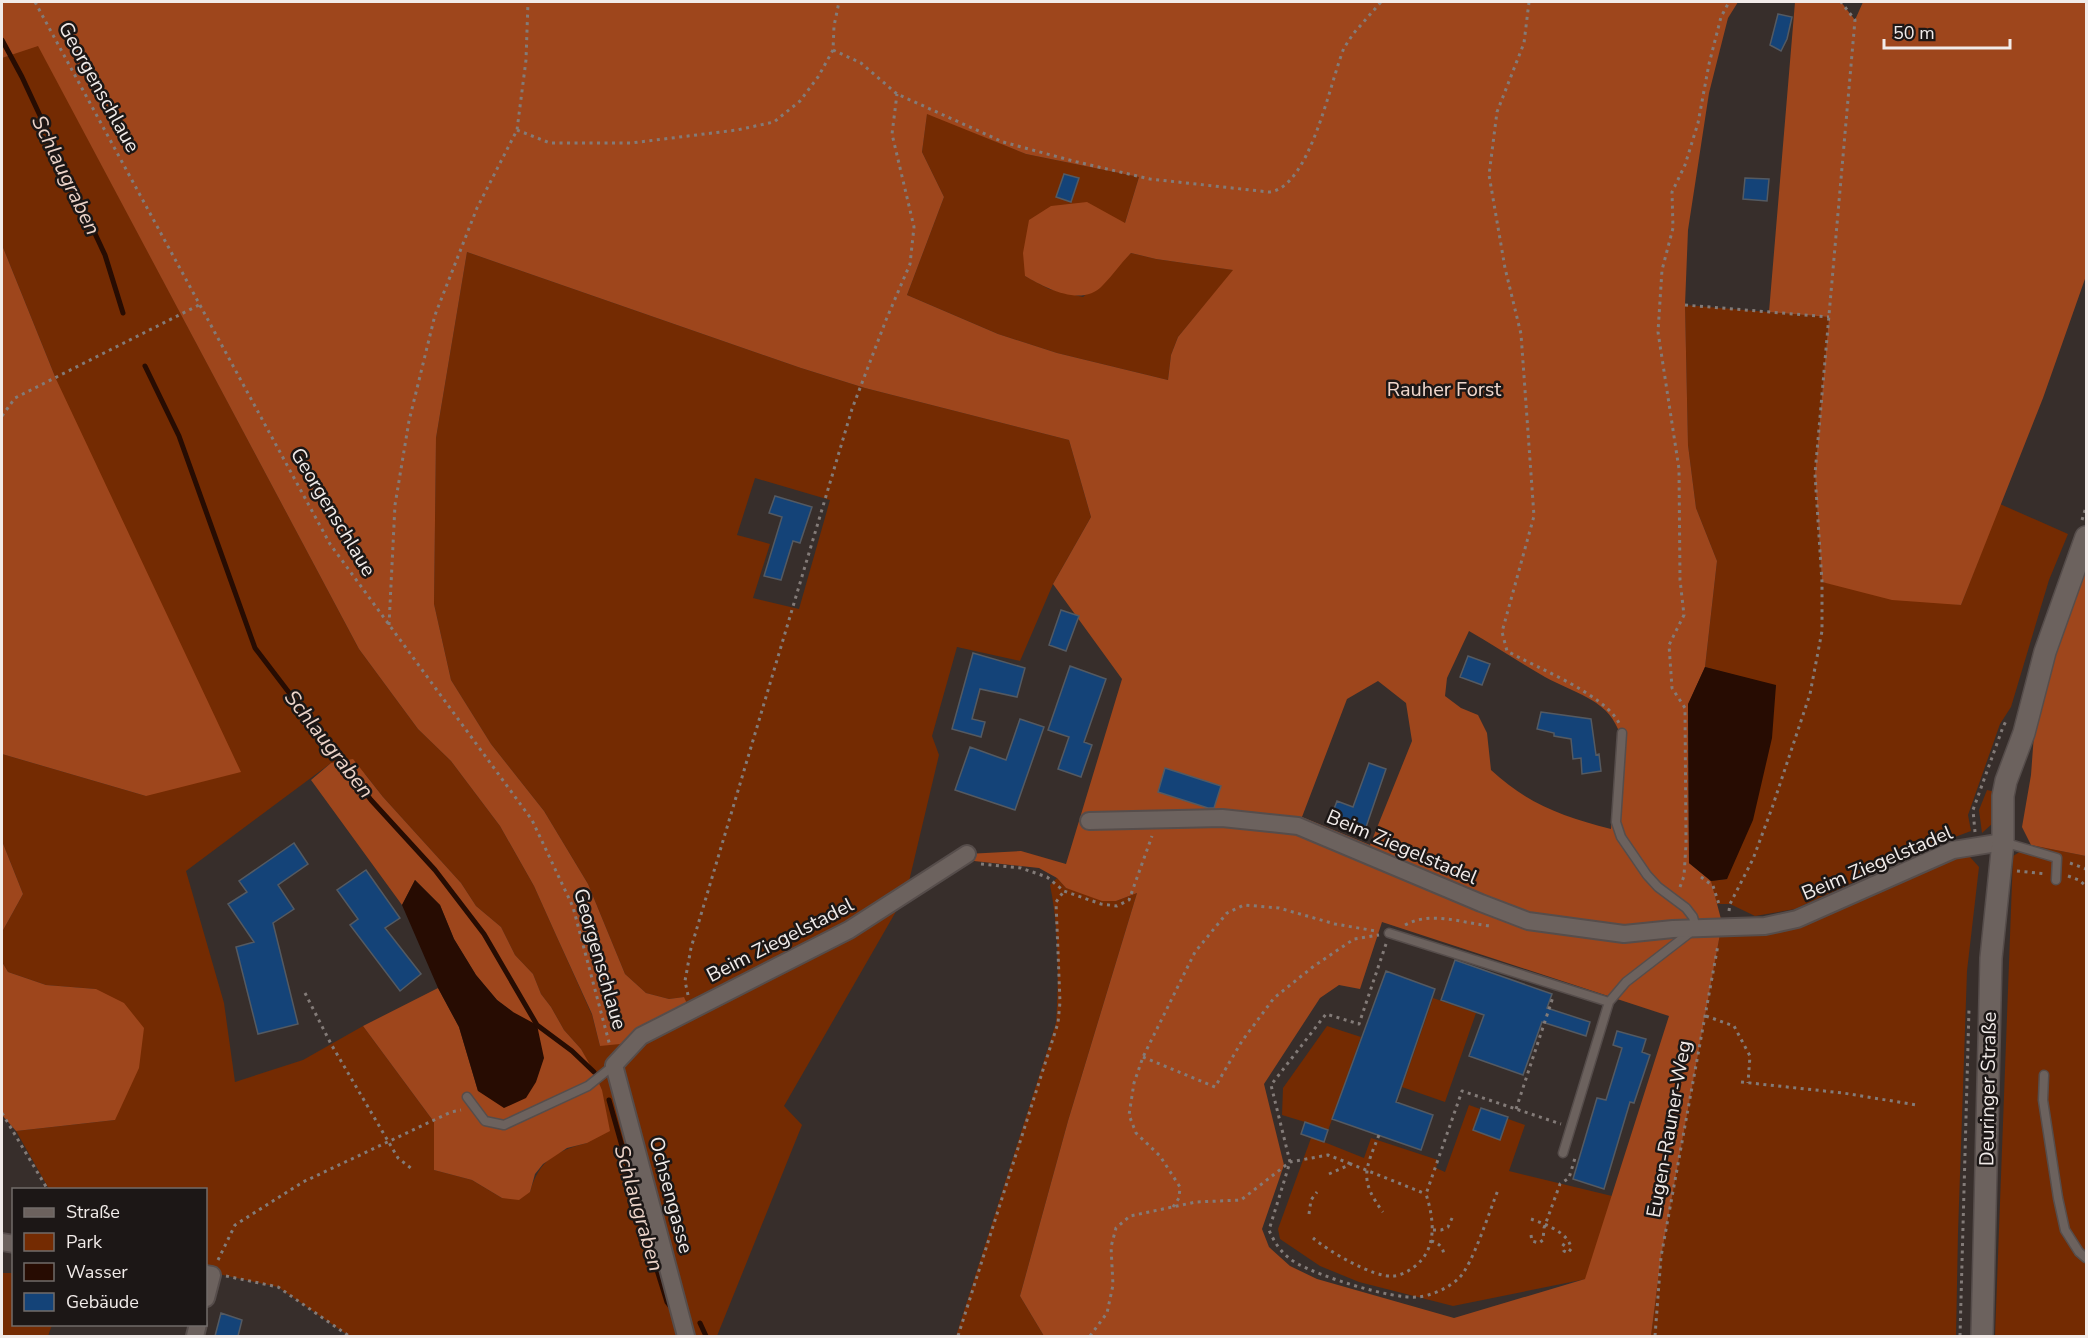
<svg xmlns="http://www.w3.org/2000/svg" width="2088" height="1338" viewBox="0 0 2088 1338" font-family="'Nunito Sans',sans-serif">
<rect width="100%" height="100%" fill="#372e2b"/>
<!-- green -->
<path fill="#742b02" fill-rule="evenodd" d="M38,45l321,604 59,80 33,32 49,65 34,60 22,49 36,80 8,31 84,-49 -15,2 -23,-6 -21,-19 -37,-90 -44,-73 -53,-67 -40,-64 -17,-76 2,-166 31,-186 334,116 64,20 204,52 22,77 -38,67 -33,77 -63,-14 -25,89 7,19 -33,139 -122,212 18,19 -85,211h-368l-71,-49 -55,-12 -17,-1v-84l-157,-1 -33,-58 99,-11 -19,-131 -50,-4 -38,-13 -6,-10v-30l21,-38 -21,-53v-87l144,42 -90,-417 -54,-134v-187zM755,478l75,22 -31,109 -46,-11 17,-54 -33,-9zM331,763l34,11 18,23 78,86 15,23 25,21 14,28 18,19 8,20 10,13 13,23 17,19 21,41 -15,53c-31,8 -48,17 -57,49l-28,6 -30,-18 -38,-10v-48l-71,-96 -60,34 -68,22 -11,-79 -38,-132z
M927,113l99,41 113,23 -14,46 -100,53 24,13 34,8 48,-44 25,6 78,11 -56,67 -7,18 -3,25 -111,-27 -59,-19 -91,-39 37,-98 -22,-45z
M1685,305l144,12 -14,157 7,108 139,23 39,-101 68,30 -19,46 -38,127 -11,17 -32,91 3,16 -32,12 -144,66 -40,7 -25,-12h-13l-6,-23 16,-2 49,-193 -71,-19 12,-106 -21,-53 -8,-63z
M1987,790l9,2 -3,31 -11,10 -3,-23z
M2031,845l55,11v480h-91l18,-480z
M1958,855l12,2 9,10 -12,104 -9,262 -2,103h-305l10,-79 60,-329 87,-6 49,-20 86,-42z
M1057,878l9,10 50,13 21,-8 -69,228 -48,175 24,40h-88l100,-313c3,-45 3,-94 -6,-138z
M1433,998l43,15 -31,89 -43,-15z
M1327,1026l34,11 -37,105 40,16 7,-20 67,22 -2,8 9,4 24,-67 56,20 -16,46 103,25 -26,83 -133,27 -94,-24 -39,-16 -40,-27 -2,-10 33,-91 -10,-4 4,-12 -23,-7 1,-27z
M2,1273h11l1,51 38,1 -4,11h-46z"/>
<!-- forest -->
<path fill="#9e461c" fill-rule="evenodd" d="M2,2h1736l-10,16 -19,75 -21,137 -3,75 3,140 8,63 21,53 -12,106 -17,38 1,158 22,18 11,42 -61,334 -10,79h-607l-24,-40 48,-175 69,-228 -21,8h-14l-36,-13 -9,-10 -18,-10 -65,-7 -16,7 9,-14 54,-3 45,13 56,-185 -69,-95 38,-67 -22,-77 -204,-52 -64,-20 -334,-116 -31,186 -2,166 17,76 40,64 53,67 44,73 37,90 21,19 23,6 15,-2 4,9 -68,38 -20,2 -8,-32 -36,-79 -22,-49 -34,-60 -49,-65 -33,-32 -59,-80 -321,-603 -36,12zM927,114l99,40 113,23 -14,46 -38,-21 -36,4 -22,14 -6,33 2,23c21,12 57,32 78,9 10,-10 18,-22 28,-32l25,6 77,11 -55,67 -7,18 -3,25 -111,-27 -59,-19 -91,-39 37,-98 -22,-45zM1469,631c26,15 50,31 76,46 27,15 61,22 73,52l-7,100c-49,-13 -82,-24 -120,-59l-4,-37 -9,-18 -17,-7 -16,-12 2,-18zM1378,681l28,22 6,38 -42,104 -68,-28 45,-118zM1382,922l287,94 -84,263 -131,39 -137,-39 -27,-13 -21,-19 -7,-18 22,-64 -20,-81 56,-86 19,-13 21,4z
M1795,2h46l14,18 8,-18h223v274l-43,122 -82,207 -69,-5 -70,-18 -7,-108 14,-157 -60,-5z
M2,245l54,134 185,393 -95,24 -144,-42z
M2086,567v289l-55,-11 -9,-18 9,-52 3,-41 21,-78z
M353,759l30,38 78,86 15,23 25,21 14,28 18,19 8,20 10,13 13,23 17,19 13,23 8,18 8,41 -23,12 -20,5 -24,16 -8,10 -5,18 -11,8 -17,-2 -30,-18 -38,-10v-48l-71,-96 75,-38 21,39 19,64 35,-79 -16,-12 -21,-25 -22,-36 -14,-34 -25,-25 -13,25 -91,-125 20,-17z
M2,841l21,53 -21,38z
M2,962l6,10 38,13 50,4 28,14 20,25 -5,40 -24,52 -99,11 -14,-16z"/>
<!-- water -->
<path fill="#270c02" d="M1705,667l71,18 -4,53 -19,82 -26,59 -16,2 -22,-18 -1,-159z
M415,880l25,25 14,34 22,36 21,25 16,12 24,13 7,33 -8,24 -10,16 -22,10 -26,-17 -19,-64 -21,-39 -36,-83z"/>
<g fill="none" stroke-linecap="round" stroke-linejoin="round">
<!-- stream -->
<path stroke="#270c02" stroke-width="5" d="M2,40l20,37 83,178 18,58
M145,366l34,70 76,212 116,152 64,70 49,64 53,91 35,26 22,21
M609,1100l48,170 10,32 6,8
M700,1323l6,13"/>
</g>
<!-- building -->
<path fill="#144378" stroke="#545a62" stroke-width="1.5" d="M1778,14l14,3 -5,22 -6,12 -11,-6z
M1064,174l15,4 -8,24 -15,-5z
M1745,178l24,1 -2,22 -24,-2z
M775,496l37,11 -12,36 -7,-2 -12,39 -17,-4 18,-59 -13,-4z
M1061,610l18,6 -13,35 -17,-6z
M973,653l52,15 -8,29 -37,-8 -8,30 13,3 -4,15 -29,-8z
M1468,656l22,8 -8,21 -22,-8z
M1070,666l36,13 -22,63 8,3 -11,32 -23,-8 11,-32 -21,-7z
M1541,712l50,7 5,36 3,-1 2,17 -19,3 -1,-16 -8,1 -2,-20 -17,-3v-3l-17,-4z
M1020,719l24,8 -29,83 -60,-20 15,-43 36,13z
M1369,763l17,6 -21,61 -34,-13 6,-16 16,6z
M1165,768l56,18 -7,22h-6l-50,-16z
M294,843l14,21 -30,21 16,24 -21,14 25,101 -40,10 -22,-87 18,-5 -26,-38 19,-12 -8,-11z
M366,870l34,48 -15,10 36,46 -21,17 -50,-66 8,-6 -21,-29z
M1455,960l97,34 -5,14 43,14 -4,14 -44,-14 -19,53 -54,-19 15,-41 -43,-15z
M1386,971l49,18 -39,113 37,13 -12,35 -89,-31z
M1617,1031l29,8 -4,13 8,3 -16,48 -4,-1 -26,87 -31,-10 24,-81 9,2 16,-52 -9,-3z
M1481,1108l27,9 -8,23 -27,-10z
M1305,1122l23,8 -4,12 -23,-8z
M221,1313l21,7 -4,16h-23z"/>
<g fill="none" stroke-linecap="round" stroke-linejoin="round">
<!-- service casing -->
<g stroke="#564d4b" stroke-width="11">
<path id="service" d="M2003,842l54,16 -1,22
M1389,933l220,69
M2044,1075l-1,25 15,98 7,32 14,22 7,6
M467,1097l18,24 19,4 84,-39 26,-21
M1563,1153l46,-151 17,-20 70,-54 -3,-11 -7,-9 -28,-21 -11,-12 -26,-38 -5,-15 6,-89"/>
</g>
<!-- minor casing -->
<g stroke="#564d4b" stroke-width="20">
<path id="minor" d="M1089,821l133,-3 76,8 183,77 47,18 96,13 49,-5 92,-3 32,-7 156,-69 50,-8
M2,1242l12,2
M206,1274l6,1 -6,23
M195,1336l3,-12
M686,1336l-72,-271 27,-29 208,-106 118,-76"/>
</g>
<!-- tertiary casing -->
<g stroke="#564d4b" stroke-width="24">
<path id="tertiary" d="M1982,1336l9,-378 12,-116v-46l3,-15 18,-48 21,-81 41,-115"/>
</g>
<!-- path -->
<path stroke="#837b78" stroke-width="3" stroke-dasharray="3 4.5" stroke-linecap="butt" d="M35,2l295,542 202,276 41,87 37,139
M1529,2l-5,41 -27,69 -8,63 16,93 16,66 13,182 -32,116 5,19c30,17 97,43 112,72
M833,50l28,13 36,31 106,48 70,19 77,18 119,13c41,-4 61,-110 75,-144l9,-14 28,-32
M517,130l33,13h81l106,-13 37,-8 26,-21 18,-24 15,-27 1,-24 5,-24
M1685,305l144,12
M2,416l13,-18 184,-93
M2082,520l4,-13
M389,625l6,-120 14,-84 26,-106 42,-107 40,-78 9,-70 2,-58
M1975,832l-2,-22 30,-83 4,-8
M2070,863l16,6
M981,864l40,4 26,9 17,14 37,13 16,2 12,-6 23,-64
M2017,871l29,3
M2068,876l11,4 7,6
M1701,877l12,9 6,18
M1680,887l4,-11 2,-32 -1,-136 -13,-20 -3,-43 15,-30 -4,-35 -1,-111 -21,-137 4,-62 11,-42 -1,-36 13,-27 13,-42 11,-59 12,-47 8,-15
M1729,911l1,-7 23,-45 19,-51 38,-114 12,-63v-49l-7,-108 40,-454 -14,-18
M1405,925c27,-15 59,-1 87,1
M1386,944l-27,80 -33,-10 -55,71 19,77 -21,68c6,14 14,26 29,34 24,13 92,35 119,33 14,-1 32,-9 42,-19 13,-12 31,-68 39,-88
M305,993l26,51 67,114 14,11
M688,995l-3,-14 6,-33 161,-539 34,-89 24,-56 4,-37 -22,-93 5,-40
M1706,1016l28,10 16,30 -2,27
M1143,1057l72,30 27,-46 32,-43 40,-32 40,-27 25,-4
M1741,1082l102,11 74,12
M1516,1109l37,-112
M2,1113l46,77
M1379,1135c-14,35 -20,45 4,77
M1329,1174l22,-10 75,30
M1173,1207l6,-9 1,-11 -20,-31 -24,-23 -7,-18 5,-32 9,-26 52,-105 32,-39 17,-8 35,3 56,16 41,7
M1309,1214l2,-14 6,-8
M1531,1219c14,5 39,14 40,30l-3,4 -4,-2 -2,-4 5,-7
M1433,1230h8l7,-3 5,-11
M1531,1235l1,6 7,2 4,-3 1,-12 16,-44 9,-6 6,-20
M1313,1238c15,13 61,40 80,38 7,0 16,-5 21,-9 24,-18 20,-48 12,-73l36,-103 99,33
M1431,1241c8,2 12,6 13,14
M218,1260l17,-35 68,-43 148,-70 10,-2
M226,1276l52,11 71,49
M958,1336l100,-313 2,-21 -4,-100 8,-11
M1090,1336l17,-23 6,-28 -2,-38 5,-19 14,-12 66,-14 45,-2 49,-38 38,-7 23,9
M1655,1336l6,-79 57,-312
M1960,1336l9,-327"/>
<!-- service -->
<use href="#service" stroke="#6c625e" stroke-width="8"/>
<!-- minor -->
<use href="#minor" stroke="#6c625e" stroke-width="16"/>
<!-- tertiary -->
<use href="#tertiary" stroke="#6c625e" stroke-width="21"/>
</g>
<g text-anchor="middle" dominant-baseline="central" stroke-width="5" stroke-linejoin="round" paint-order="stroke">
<!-- street labels -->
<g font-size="20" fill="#f1ebe9" stroke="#1c1716">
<text transform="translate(99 87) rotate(61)">Georgenschlaue</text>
<text transform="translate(333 512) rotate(59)">Georgenschlaue</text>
<text transform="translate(1402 847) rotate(23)">Beim Ziegelstadel</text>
<text transform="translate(1877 863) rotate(-23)">Beim Ziegelstadel</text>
<text transform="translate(780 940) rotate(-27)">Beim Ziegelstadel</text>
<text transform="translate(600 959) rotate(74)">Georgenschlaue</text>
<text transform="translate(1988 1089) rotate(-89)">Deuringer Straße</text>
<text transform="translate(1669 1129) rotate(-80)">Eugen-Rauner-Weg</text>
<text transform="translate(671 1195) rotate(75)">Ochsengasse</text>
</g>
<!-- park labels -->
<g font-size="20" fill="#f0d7cc" stroke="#1c1716">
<text x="1444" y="389">Rauher Forst</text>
</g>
<!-- water labels -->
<g font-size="21" font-style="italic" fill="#edd4c9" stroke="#1c1716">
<text transform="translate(66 175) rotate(64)">Schlaugraben</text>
<text transform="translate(329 744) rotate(52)">Schlaugraben</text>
<text transform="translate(639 1208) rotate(74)">Schlaugraben</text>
</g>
</g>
<!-- border -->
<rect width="2088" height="1338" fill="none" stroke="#f1ebe9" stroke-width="6"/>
<!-- legend -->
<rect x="12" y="1188" width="195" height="138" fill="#1c1716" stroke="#716c6a" stroke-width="1.5"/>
<rect x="24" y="1208" width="30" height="9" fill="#6c625e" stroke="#716c6a" stroke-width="1.5"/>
<text x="66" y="1218" font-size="18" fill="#f1ebe9">Straße</text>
<rect x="24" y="1233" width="30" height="18" fill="#742b02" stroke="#716c6a" stroke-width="1.5"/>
<text x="66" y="1248" font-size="18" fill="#f1ebe9">Park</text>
<rect x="24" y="1263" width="30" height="18" fill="#270c02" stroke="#716c6a" stroke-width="1.5"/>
<text x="66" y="1278" font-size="18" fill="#f1ebe9">Wasser</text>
<rect x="24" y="1293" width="30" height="18" fill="#144378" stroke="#716c6a" stroke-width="1.5"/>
<text x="66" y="1308" font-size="18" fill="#f1ebe9">Gebäude</text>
<!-- scale -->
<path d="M1884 39v9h126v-9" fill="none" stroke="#f1ebe9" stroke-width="3"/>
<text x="1893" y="39" font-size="18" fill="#f1ebe9" stroke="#1c1716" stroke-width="4.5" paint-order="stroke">50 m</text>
</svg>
